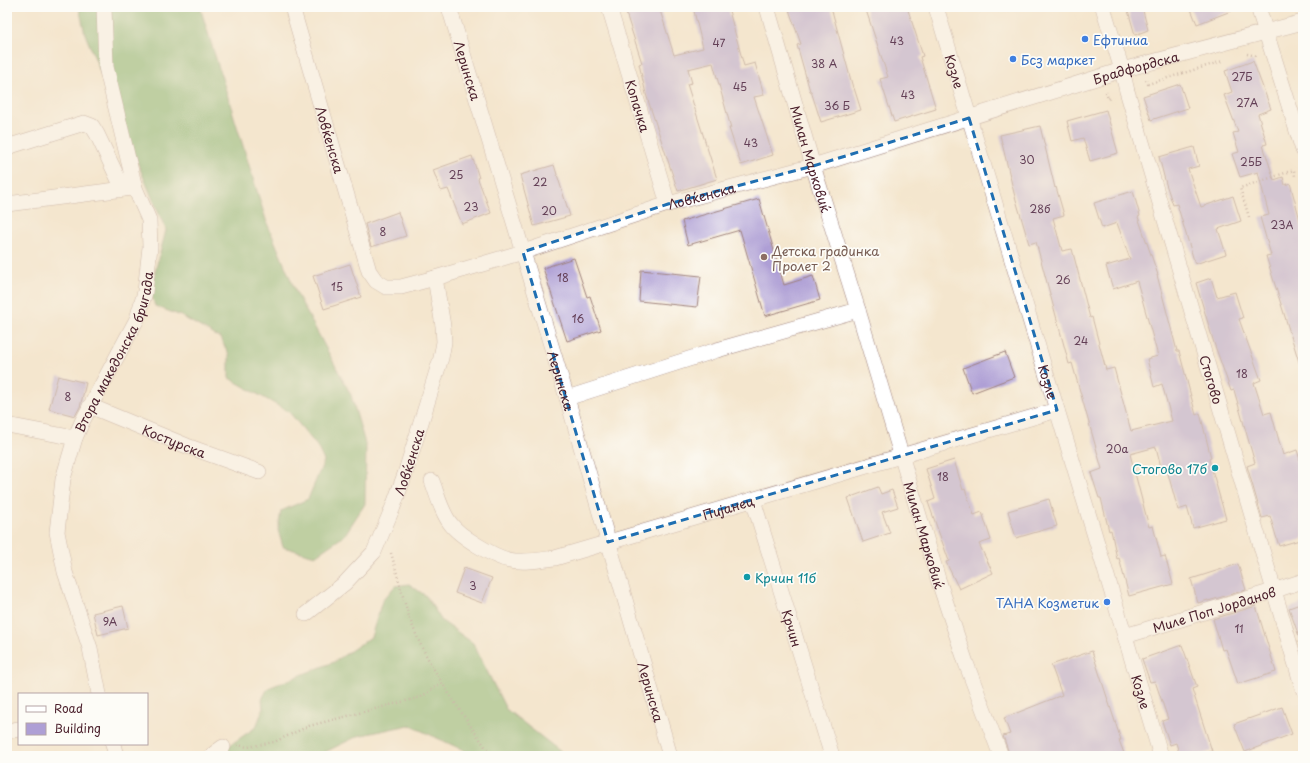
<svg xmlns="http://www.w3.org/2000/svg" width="1310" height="763" viewBox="0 0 1310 763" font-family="'Playpen Sans',sans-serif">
<rect width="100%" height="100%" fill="#fdfcf7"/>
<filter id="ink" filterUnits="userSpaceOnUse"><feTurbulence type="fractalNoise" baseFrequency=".025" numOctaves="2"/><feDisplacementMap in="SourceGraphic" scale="8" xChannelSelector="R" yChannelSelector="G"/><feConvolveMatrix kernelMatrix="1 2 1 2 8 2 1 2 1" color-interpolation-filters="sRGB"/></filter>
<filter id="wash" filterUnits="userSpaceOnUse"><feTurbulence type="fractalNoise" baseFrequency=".012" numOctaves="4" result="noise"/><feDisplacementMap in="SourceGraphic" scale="16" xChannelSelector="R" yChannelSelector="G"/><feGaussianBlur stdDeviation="0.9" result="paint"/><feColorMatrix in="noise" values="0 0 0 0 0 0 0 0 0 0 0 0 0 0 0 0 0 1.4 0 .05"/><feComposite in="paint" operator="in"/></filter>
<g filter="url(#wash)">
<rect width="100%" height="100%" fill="#f4e6ce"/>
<!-- forest -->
<path fill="#7eb36e" stroke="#64694c" d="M79,7h121l67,216 29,69 55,103 15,52 -1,57 -21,32 -29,20 -32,-9 -5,-17 3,-19 27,-12 16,-38 -7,-15 -28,-34 -60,-34v-24l-9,-16 -39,-22 -26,-10 -5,-15 16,-61 -26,-61 -55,-135z
M409,584l17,12 16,25 31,22 33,66 60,47h-90l-67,-31 -51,11 -41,20h-95l8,-11 26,-18 7,-18 -1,-10 6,-11 66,-26 37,-25 11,-36 13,-15z"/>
<g id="blocks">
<!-- building -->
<path fill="#ae9fd5" d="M624,7h35l15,48 29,-7 -10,-41h35l16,59 11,-3 9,32 -10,2 19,58 -32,10 -12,-37h2l-18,-65 -25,6 4,14 -5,1 30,95 -39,12 -32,-97 -7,-30 3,-1z
M788,7h43l22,81h1l7,22 -40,12 -10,-31h-1l-13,-46 4,-1z
M865,7h42l16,49 -3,1 16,52 -42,13 -14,-43 8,-2z
M1127,7h15l6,23 -13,5z
M1190,7h48l1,1 -42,16z
M1253,61l18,48 -13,5 9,30 -4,1 11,35 9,-3 2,8 5,-2 13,48v133l-3,1 -34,-109 5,-1 -11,-38 9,-2 -11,-43 -18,5 -8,-23 7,-2 -6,-19 5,-1 -14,-37 8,-3 -7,-21z
M1180,84l8,24 -37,12 -8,-24z
M1106,110l12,43 -28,8 -7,-23 -11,3 -5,-20z
M1040,126l15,62 1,-1 8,28 -11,3 9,33 10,-2 18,69 2,-1 14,53 8,-2 17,63 41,-10 -10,-37 -8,3 -7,-28 11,-3 -21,-75 -24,8 -7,-23 24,-7 -13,-36 -15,5 -8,-25 39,-12 7,25 -2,1 20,58h-1l20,76h2l17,64 4,-2 11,45 -2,1 17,60 -33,9 -6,-21 -9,3 -11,-40 -5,1 -6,-24 -26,7 19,73 4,-1 8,31 4,-1 8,28 -44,12 -10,-38 -2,1 -6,-29 -2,1 -8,-33h-2l-8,-25 11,-4 -30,-106 -3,1 -33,-122 -7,2 -15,-51 -14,-58z
M1194,147l5,19 -11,3 13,38 32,-11 8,25 -23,8 8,25 -31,10 -18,-60 -4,1 -7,-21 -7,-27z
M472,156l7,22 -1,1 13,34 -29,11 -14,-35 -7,2 -8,-21z
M554,165l16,51 -36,10 -14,-51z
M759,199l25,86 29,-9 7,24 -55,16 -25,-86 -52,15 -6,-24z
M398,212l8,24 -35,11 -6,-23z
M574,258l13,39 3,-1 11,34 -34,11 -24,-73z
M350,264l11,33 -37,12 -11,-33z
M641,270l60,6 -4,31 -58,-6z
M1211,278l6,19 18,-5 8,26 -4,1 22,61 -7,3 10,31 7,-2 12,43 14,-5 6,20v69l-24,7 -9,-30 -8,2 -15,-52 8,-3 -21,-73 -3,1 -17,-48 -18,-60z
M1005,352l9,25 -42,16 -9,-25z
M58,376l28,7 -6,24 -5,9 -26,-7z
M954,460l9,30 2,-1 9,26 8,-3 9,28 -12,4 14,29 -34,16 -13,-27 3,-1 -21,-59 7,-3 -9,-30z
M878,487l3,7 11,-4 6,17 -16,5 8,21 -27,9 -15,-44z
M1049,499l8,27 -41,12 -8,-27z
M1238,564l8,26 -38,11v-1l-10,3 -7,-24z
M464,568l28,10 -10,25 -27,-10z
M1303,603v42h-1l-13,-37z
M123,606l5,22 -30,7 -5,-22z
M1256,606l20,66 -38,12 -12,-35 -4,1 -9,-31z
M1182,645l15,42 -5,2 20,62 -16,5h-16l-4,-13 -6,2 -8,-24 6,-2 -13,-38 -5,1 -8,-23z
M1092,651l29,89h-2l6,16h-115l-7,-20 7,-2 -6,-16 58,-23 -11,-30z
M1282,707l10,27 -47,18 -11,-28z"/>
</g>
</g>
<g filter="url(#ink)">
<use href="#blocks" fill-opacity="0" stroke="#9f827c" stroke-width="1"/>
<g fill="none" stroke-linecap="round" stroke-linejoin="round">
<!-- street casing -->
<g stroke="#9f827c" stroke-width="16">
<g id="street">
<path id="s1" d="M292,7l77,264 7,10 10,6h15l34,-9 88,-26 145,-48 145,-38 309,-96 181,-48"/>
<path id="s2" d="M449,7l118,391 103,358"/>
<path id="s3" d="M609,7l59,197"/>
<path id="s4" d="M767,7l46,159 45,144 80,269 28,84 35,93"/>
<path id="s5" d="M936,7l225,749"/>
<path id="s6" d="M1103,7l19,63 5,21 176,598"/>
<path d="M1258,7l45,143"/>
<path d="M7,147l77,-24 8,3 5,8 26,55"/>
<path d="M7,204l125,-16"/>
<path d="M567,398l150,-48 141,-40"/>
<path id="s7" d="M90,406l97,40 72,26"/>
<path d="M7,425l68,13"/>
<path id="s8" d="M432,481c5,13 9,30 18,42 9,13 44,34 59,37 15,3 31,0 46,-2 168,-49 335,-100 502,-148"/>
<path id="s9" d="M753,500l79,256"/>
<path id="s10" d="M306,614l39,-31 29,-31 19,-45 12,-33 36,-116 3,-16 -1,-16 -8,-48"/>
<path id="s11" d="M1125,636l148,-45 30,-10"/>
<path id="s12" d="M99,694l-9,-46 -25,-76 -8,-40 6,-53 12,-41 7,-16 55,-103 8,-27 5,-45 -1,-27 -14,-32 -29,-121 -2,-60"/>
<path d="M7,731l12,-2"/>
<path d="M113,744l3,12"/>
<path d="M211,756l12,-9"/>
</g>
</g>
<!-- path -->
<path stroke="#9f827c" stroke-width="2.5" stroke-dasharray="1 3" stroke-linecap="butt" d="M1247,54l10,2
M1146,80l2,4 75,-23
M1106,92l2,7 4,-2
M1249,217l-9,-29 54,-18 1,6
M391,553c8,26 13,53 24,79 18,42 45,78 71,116l9,8
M237,745l11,2 26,-5 35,-16 112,-29 20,-14"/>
<!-- street -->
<use href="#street" stroke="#fff" stroke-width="15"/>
</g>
</g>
<!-- marked area -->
<path d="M0 0H1310V763H0ZM969,118l88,292 -449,132 -85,-290 145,-48 145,-38z" fill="#f4e6ce" fill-opacity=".55" fill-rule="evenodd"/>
<path fill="none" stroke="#1f6fb2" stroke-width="3" stroke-dasharray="8 5" stroke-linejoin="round" d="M969,118l88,292 -449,132 -85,-290 145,-48 145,-38z"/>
<!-- markers -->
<g fill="#3f7fe0" stroke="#fdfcf7" stroke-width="1.5">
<circle cx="1085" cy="39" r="4"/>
<circle cx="1013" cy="59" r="4"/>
<circle cx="1107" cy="602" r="4"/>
</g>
<circle fill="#8d6e63" stroke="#fdfcf7" stroke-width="1.5" cx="764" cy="257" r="4"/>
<g fill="#0f9aa8" stroke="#fdfcf7" stroke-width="1.5">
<circle cx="1215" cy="468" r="4"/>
<circle cx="747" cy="577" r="4"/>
</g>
<g text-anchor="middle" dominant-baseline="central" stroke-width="3.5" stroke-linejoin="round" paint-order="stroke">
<!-- number labels -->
<g font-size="11" fill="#633f56">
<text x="897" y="40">43</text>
<text x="719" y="42">47</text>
<text x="824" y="63">38 А</text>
<text x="1242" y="76">27Б</text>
<text x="740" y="86">45</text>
<text x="908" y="94">43</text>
<text x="1247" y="102">27А</text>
<text x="837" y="105">36 Б</text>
<text x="751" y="142">43</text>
<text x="1027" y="159">30</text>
<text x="1251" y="161">25Б</text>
<text x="456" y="174">25</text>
<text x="540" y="181">22</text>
<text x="471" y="206">23</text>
<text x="1040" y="208">28б</text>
<text x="549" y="210">20</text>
<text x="1282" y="224">23A</text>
<text x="383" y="231">8</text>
<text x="563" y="277">18</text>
<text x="1063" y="279">26</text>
<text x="337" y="286">15</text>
<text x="578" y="318">16</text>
<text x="1081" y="340">24</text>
<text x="1242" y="373">18</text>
<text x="68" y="396">8</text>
<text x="1117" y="448">20a</text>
<text x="943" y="476">18</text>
<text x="473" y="585">3</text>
<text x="110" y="621">9А</text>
<text x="1239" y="628">11</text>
</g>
<!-- shop labels -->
<g font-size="13" fill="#366cbe" stroke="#fdfcf7" text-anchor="start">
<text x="1093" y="39">Ефтиниа</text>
<text x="1021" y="59">Бсз маркет</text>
<text x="1099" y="602" text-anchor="end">ТАНА Козметик</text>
</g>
<!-- street labels -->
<g font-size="13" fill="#4a1f2b" stroke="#fdfcf7">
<text stroke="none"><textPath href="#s1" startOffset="1081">Брадфордска</textPath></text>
<text stroke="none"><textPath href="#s2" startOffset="66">Леринска</textPath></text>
<text stroke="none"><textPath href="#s5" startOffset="67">Козле</textPath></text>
<text stroke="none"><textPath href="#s3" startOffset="103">Копачка</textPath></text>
<text stroke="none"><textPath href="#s1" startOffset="138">Ловќенска</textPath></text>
<text stroke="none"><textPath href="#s4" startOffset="158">Милан Марковиќ</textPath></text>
<text stroke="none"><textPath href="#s1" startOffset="628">Ловќенска</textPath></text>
<text stroke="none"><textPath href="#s12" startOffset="359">Втора македонска бригада</textPath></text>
<text stroke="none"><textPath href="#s6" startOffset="388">Стогово</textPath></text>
<text stroke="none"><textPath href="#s2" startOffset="390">Леринска</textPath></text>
<text stroke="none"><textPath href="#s5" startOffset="391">Козле</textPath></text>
<text stroke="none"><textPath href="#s7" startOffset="91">Костурска</textPath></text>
<text stroke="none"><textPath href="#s10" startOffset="189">Ловќенска</textPath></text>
<text stroke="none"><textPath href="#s8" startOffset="343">Пијанец</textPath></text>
<text stroke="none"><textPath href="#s4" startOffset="551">Милан Марковиќ</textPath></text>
<text stroke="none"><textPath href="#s11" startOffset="93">Миле Поп Јорданов</textPath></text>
<text stroke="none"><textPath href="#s9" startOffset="134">Крчин</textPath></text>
<text stroke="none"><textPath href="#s2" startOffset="714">Леринска</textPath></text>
<text stroke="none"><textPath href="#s5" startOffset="715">Козле</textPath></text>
</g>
<!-- education labels -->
<g font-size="13" fill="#785e54" stroke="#fdfcf7" text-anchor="start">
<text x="772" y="250">Детска градинка<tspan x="772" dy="15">Пролет 2</tspan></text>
</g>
<!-- culture labels -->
<g font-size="13" fill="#0d838f" stroke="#fdfcf7" text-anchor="end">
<text x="1207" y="468">Стогово 17б</text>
<text x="755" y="577" text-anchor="start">Крчин 11б</text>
</g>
</g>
<!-- margin -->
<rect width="1310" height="763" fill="none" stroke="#fdfcf7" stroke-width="24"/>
<!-- legend -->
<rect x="18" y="693" width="130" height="52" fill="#fdfcf7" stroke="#b5a4a5"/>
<rect x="26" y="706" width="20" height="6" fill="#ffffff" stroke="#b5a4a5"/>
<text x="54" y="713" font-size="12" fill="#4a1f2b">Road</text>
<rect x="26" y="723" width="20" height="12" fill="#ae9fd5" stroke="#b5a4a5"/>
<text x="54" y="733" font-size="12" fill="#4a1f2b">Building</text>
</svg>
